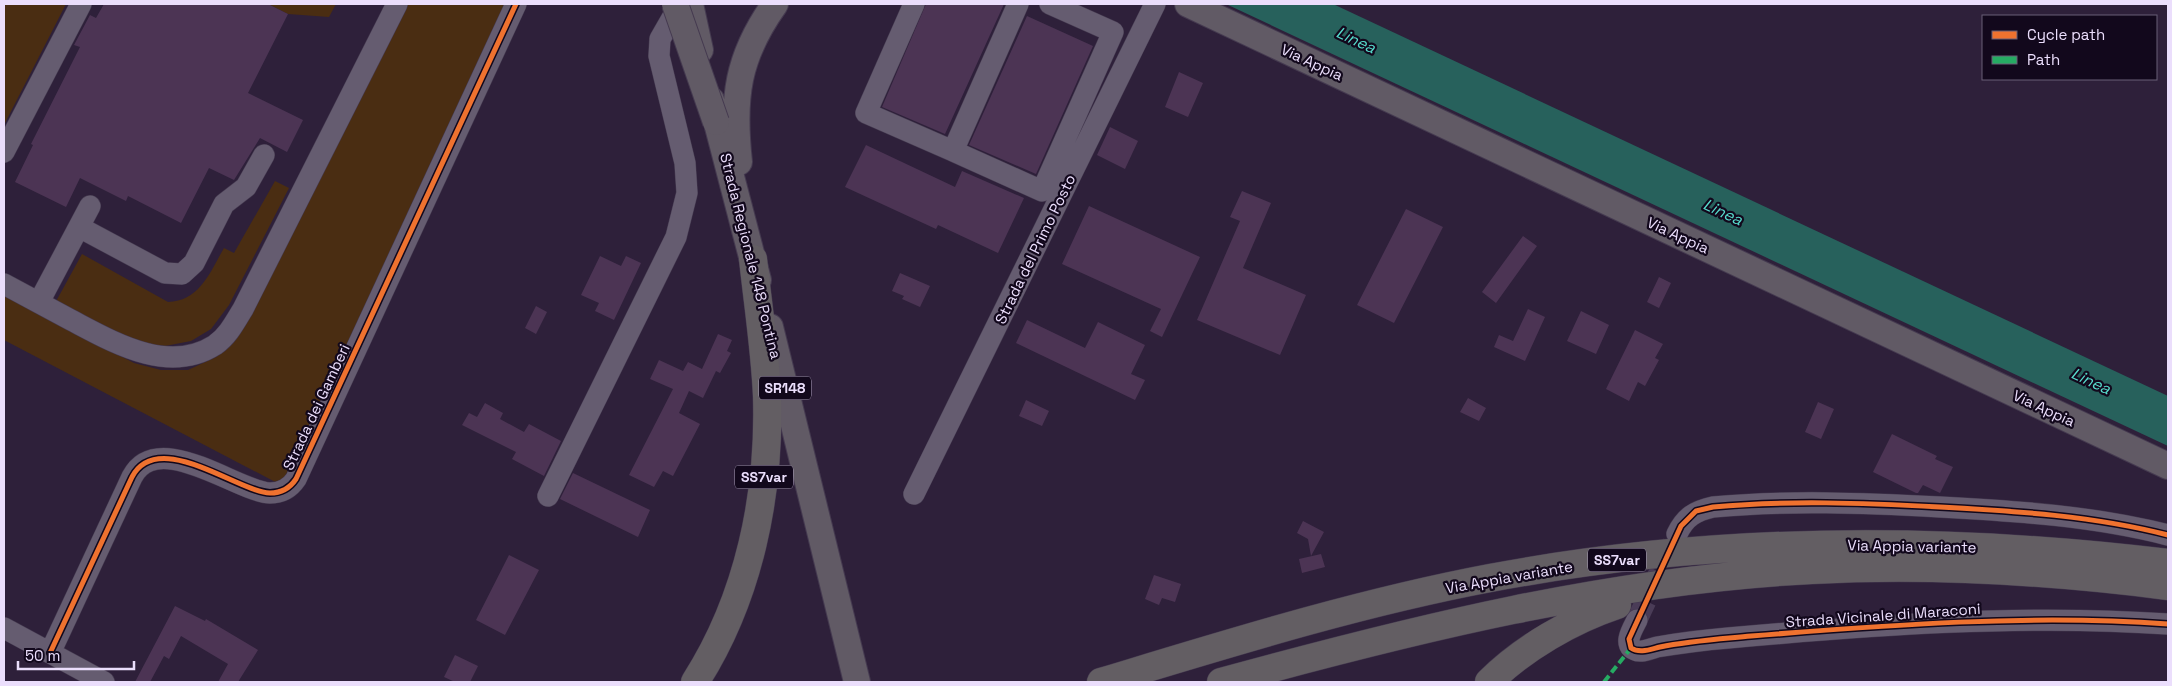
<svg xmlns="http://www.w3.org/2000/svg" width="2172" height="686" viewBox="0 0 2172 686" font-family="'Space Grotesk',sans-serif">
<rect width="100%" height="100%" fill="#2e203a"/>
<!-- green -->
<path fill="#4a2d12" d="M4,4h62l-62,121z
M268,4h68l-7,13 -41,-3z
M406,4h101l-226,481 -277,-145v-44l130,67 27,7h27l28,-13 20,-20z
M275,181l14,7 -60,117 -18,24 -20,12 -26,5 -32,-3 -79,-38 28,-51 86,48c32,-1 42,-30 56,-54l10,5z"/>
<!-- water -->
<path fill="#27615c" d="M1226,4h107l835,392v50z"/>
<!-- building -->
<path fill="#4c3454" d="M104,4h164l20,10 -40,79 55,27 -16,32 -27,-14 -26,42 -25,-12 -28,55 -53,-27 -2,5 -46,-23 -14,29 -51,-25 18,-37 -2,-1 49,-97 -6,-2 16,-30 6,3z
M926,4h78l-59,130 -63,-27z
M1027,16l66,30 -57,128 -67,-29z
M1179,72l24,11 -15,34 -23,-10z
M1110,127l28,14 -13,28 -28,-14z
M866,145l89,42 7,-16 62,27 -26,55 -60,-28 -2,4 -91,-42z
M1242,191l29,12 -28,65 63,27 -26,60 -83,-35 43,-99 -10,-4z
M1089,206l111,51 -38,80 -12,-6 11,-22 -99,-45z
M1406,209l37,18 -49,96 -37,-18z
M1523,236l14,10 -41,57 -14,-11z
M600,256l21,10 5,-10 15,7 -27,57 -19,-9 4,-8 -18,-8z
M900,273l30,13 -10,21 -18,-8 2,-3 -12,-5z
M1659,277l12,6 -12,25 -12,-6z
M536,306l11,6 -11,22 -11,-6z
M1528,309l17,8 -20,44 -31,-14 5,-12 14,6z
M1581,311l28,14 -13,29 -29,-13z
M1027,320l58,28 13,-26 47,23 -14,29 14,6 -10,20 -119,-57z
M1635,330l28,14 -8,14 4,2 -14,26 -7,-4 -9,19 -23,-12z
M718,334l14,6 -5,11 4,2 -11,20 -4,-2 -13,27 -14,-7 -10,22 21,11 -27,52 -10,-5 -9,16 -25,-12 44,-86 -23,-10 9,-19 24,11 5,-9 14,7z
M1468,398l18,10 -7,13 -19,-9z
M1026,400l23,11 -7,15 -23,-10z
M1818,402l16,7 -13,30 -16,-7z
M485,403l18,10 -3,6 24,13 5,-8 32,17 -17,35 -32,-17 4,-7 -54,-27 7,-12 8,4z
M1892,434l45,22 -2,3 18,8 -13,26 -17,-8 -5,8h-2l-43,-21z
M573,473l77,37 -12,27 -78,-38z
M1303,521l21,11 -13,24 -3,-17 -11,-6z
M1321,554l4,13 -23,6 -3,-14z
M509,555l30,15 -34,65 -29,-15z
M1154,575l27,9 -6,18 -13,-4 -3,7 -14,-6z
M175,606l30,15 1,-2 52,31 -20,32h-20l10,-18 -47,-28 -12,23 -5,-3 -14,26h-15z
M455,655l23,11 -8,16h-15l-11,-5z"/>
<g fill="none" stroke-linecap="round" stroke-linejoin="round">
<!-- minor-tunnel -->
<path stroke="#4a3c57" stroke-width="21" stroke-dasharray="21 11" stroke-linecap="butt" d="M1637,620l36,-77"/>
<!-- minor casing -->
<g stroke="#453a50" stroke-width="22">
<path id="minor" d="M914,4l-48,109 87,38
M1018,4l-65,147 89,40 71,-159 -63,-28
M4,152l77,-148
M79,227l86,46 17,1 12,-11 30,-59 22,-17 18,-32
M4,284c22,12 45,24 67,36 42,22 97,55 144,25 13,-9 20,-23 28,-36l154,-305
M39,302l51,-96
M914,494l241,-490
M548,496l128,-259 11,-44 -2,-30 -26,-107 1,-17 20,-35
M1677,534c8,-17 18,-23 36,-27 74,-7 152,-4 227,0 76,4 154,9 228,28
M1637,620c-4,8 -15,25 -2,30 6,3 15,-1 22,-3 24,-4 47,-7 71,-9 146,-13 294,-24 440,-14
M4,628l100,54
M50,653l82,-176c26,-49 106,15 138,16 11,0 20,-5 26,-14l220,-475"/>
</g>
<!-- major casing -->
<g stroke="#453a50" stroke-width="28">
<path id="major" d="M690,4l10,46
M1188,4l980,462
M711,100l47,180
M739,162c-7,-64 -2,-105 36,-158
M770,327l87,355"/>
</g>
<!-- highway casing -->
<g stroke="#453a50" stroke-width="29">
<path id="highway" d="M695,682c54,-84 75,-187 72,-286 -2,-46 -9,-91 -14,-137
M1101,682c129,-39 257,-79 389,-104 223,-42 454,-42 678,-15
M1221,682c193,-53 390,-102 591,-112 118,-6 239,1 356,16
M1489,682c34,-34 83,-62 128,-77"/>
</g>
<!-- minor -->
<use href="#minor" stroke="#655c70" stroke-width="21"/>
<!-- major -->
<use href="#major" stroke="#615a65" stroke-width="26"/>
<!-- highway -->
<use href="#highway" stroke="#635e63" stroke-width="28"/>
<!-- major-bridge casing -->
<g stroke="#453a50" stroke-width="28" stroke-linecap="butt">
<path id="major-bridge" d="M675,4l41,118"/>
</g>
<!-- major-bridge -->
<use href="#major-bridge" stroke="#615a65" stroke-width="26"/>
<!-- quiet -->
<path stroke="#26ab63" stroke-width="4" stroke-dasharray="8 4" stroke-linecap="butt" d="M1604,682l27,-34"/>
<!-- cycleway casing -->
<g stroke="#12081c" stroke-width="8">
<path id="cycleway" d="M2168,535c-74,-19 -152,-24 -228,-28 -75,-4 -153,-7 -227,0l-17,4 -15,15 -52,113 2,9c9,6 20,1 29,-1 30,-6 61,-8 91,-11 138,-11 278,-22 417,-12
M50,653l82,-176c26,-49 106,15 138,16 11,0 20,-5 26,-14l220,-475"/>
</g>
<!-- cycleway -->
<use href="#cycleway" stroke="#ef722f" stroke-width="5"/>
</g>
<g text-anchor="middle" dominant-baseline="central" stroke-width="4.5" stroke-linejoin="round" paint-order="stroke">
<!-- shield labels -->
<g fill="#12081c" stroke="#aa9eb9" stroke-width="1">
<rect x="759" y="376.5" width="52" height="23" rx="4"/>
<rect x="735" y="465.5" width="58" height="23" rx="4"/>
<rect x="1588" y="548.5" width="58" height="23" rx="4"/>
</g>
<g font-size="14" font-weight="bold" fill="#ebdefc">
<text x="785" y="388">SR148</text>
<text x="764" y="477">SS7var</text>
<text x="1617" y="560">SS7var</text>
</g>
<!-- street labels -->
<g font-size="15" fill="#ebdefc" stroke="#12081c">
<text transform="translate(1312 62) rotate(25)">Via Appia</text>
<text transform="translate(1678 235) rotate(25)">Via Appia</text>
<text transform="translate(1035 249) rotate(-64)">Strada del Primo Posto</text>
<text transform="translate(751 256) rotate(76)">Strada Regionale 148 Pontina</text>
<text transform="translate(316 407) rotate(-65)">Strada dei Gamberi</text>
<text transform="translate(2044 408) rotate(25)">Via Appia</text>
<text transform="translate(1912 546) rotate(1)">Via Appia variante</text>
<text transform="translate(1509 577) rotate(-10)">Via Appia variante</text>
<text transform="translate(1883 615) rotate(-4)">Strada Vicinale di Maraconi</text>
</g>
<!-- water labels -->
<g font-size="16" font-style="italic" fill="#57dbcc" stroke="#12081c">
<text transform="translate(1356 40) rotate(25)">Linea</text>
<text transform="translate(1723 212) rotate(25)">Linea</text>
<text transform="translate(2091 381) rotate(25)">Linea</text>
</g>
</g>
<!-- border -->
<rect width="2172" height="686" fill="none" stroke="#ebdefc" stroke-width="10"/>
<!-- legend -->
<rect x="1982" y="15" width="175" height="65" fill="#12081c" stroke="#695e76"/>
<rect x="1992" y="31" width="25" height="8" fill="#ef722f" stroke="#695e76"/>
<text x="2027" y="40" font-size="15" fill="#ebdefc">Cycle path</text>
<rect x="1992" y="56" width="25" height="8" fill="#26ab63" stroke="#695e76"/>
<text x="2027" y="65" font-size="15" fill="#ebdefc">Path</text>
<!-- scale -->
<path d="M18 661v8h116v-8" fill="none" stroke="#ebdefc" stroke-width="2.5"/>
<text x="25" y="661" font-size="15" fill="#ebdefc" stroke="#12081c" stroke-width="4" paint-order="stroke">50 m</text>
</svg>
